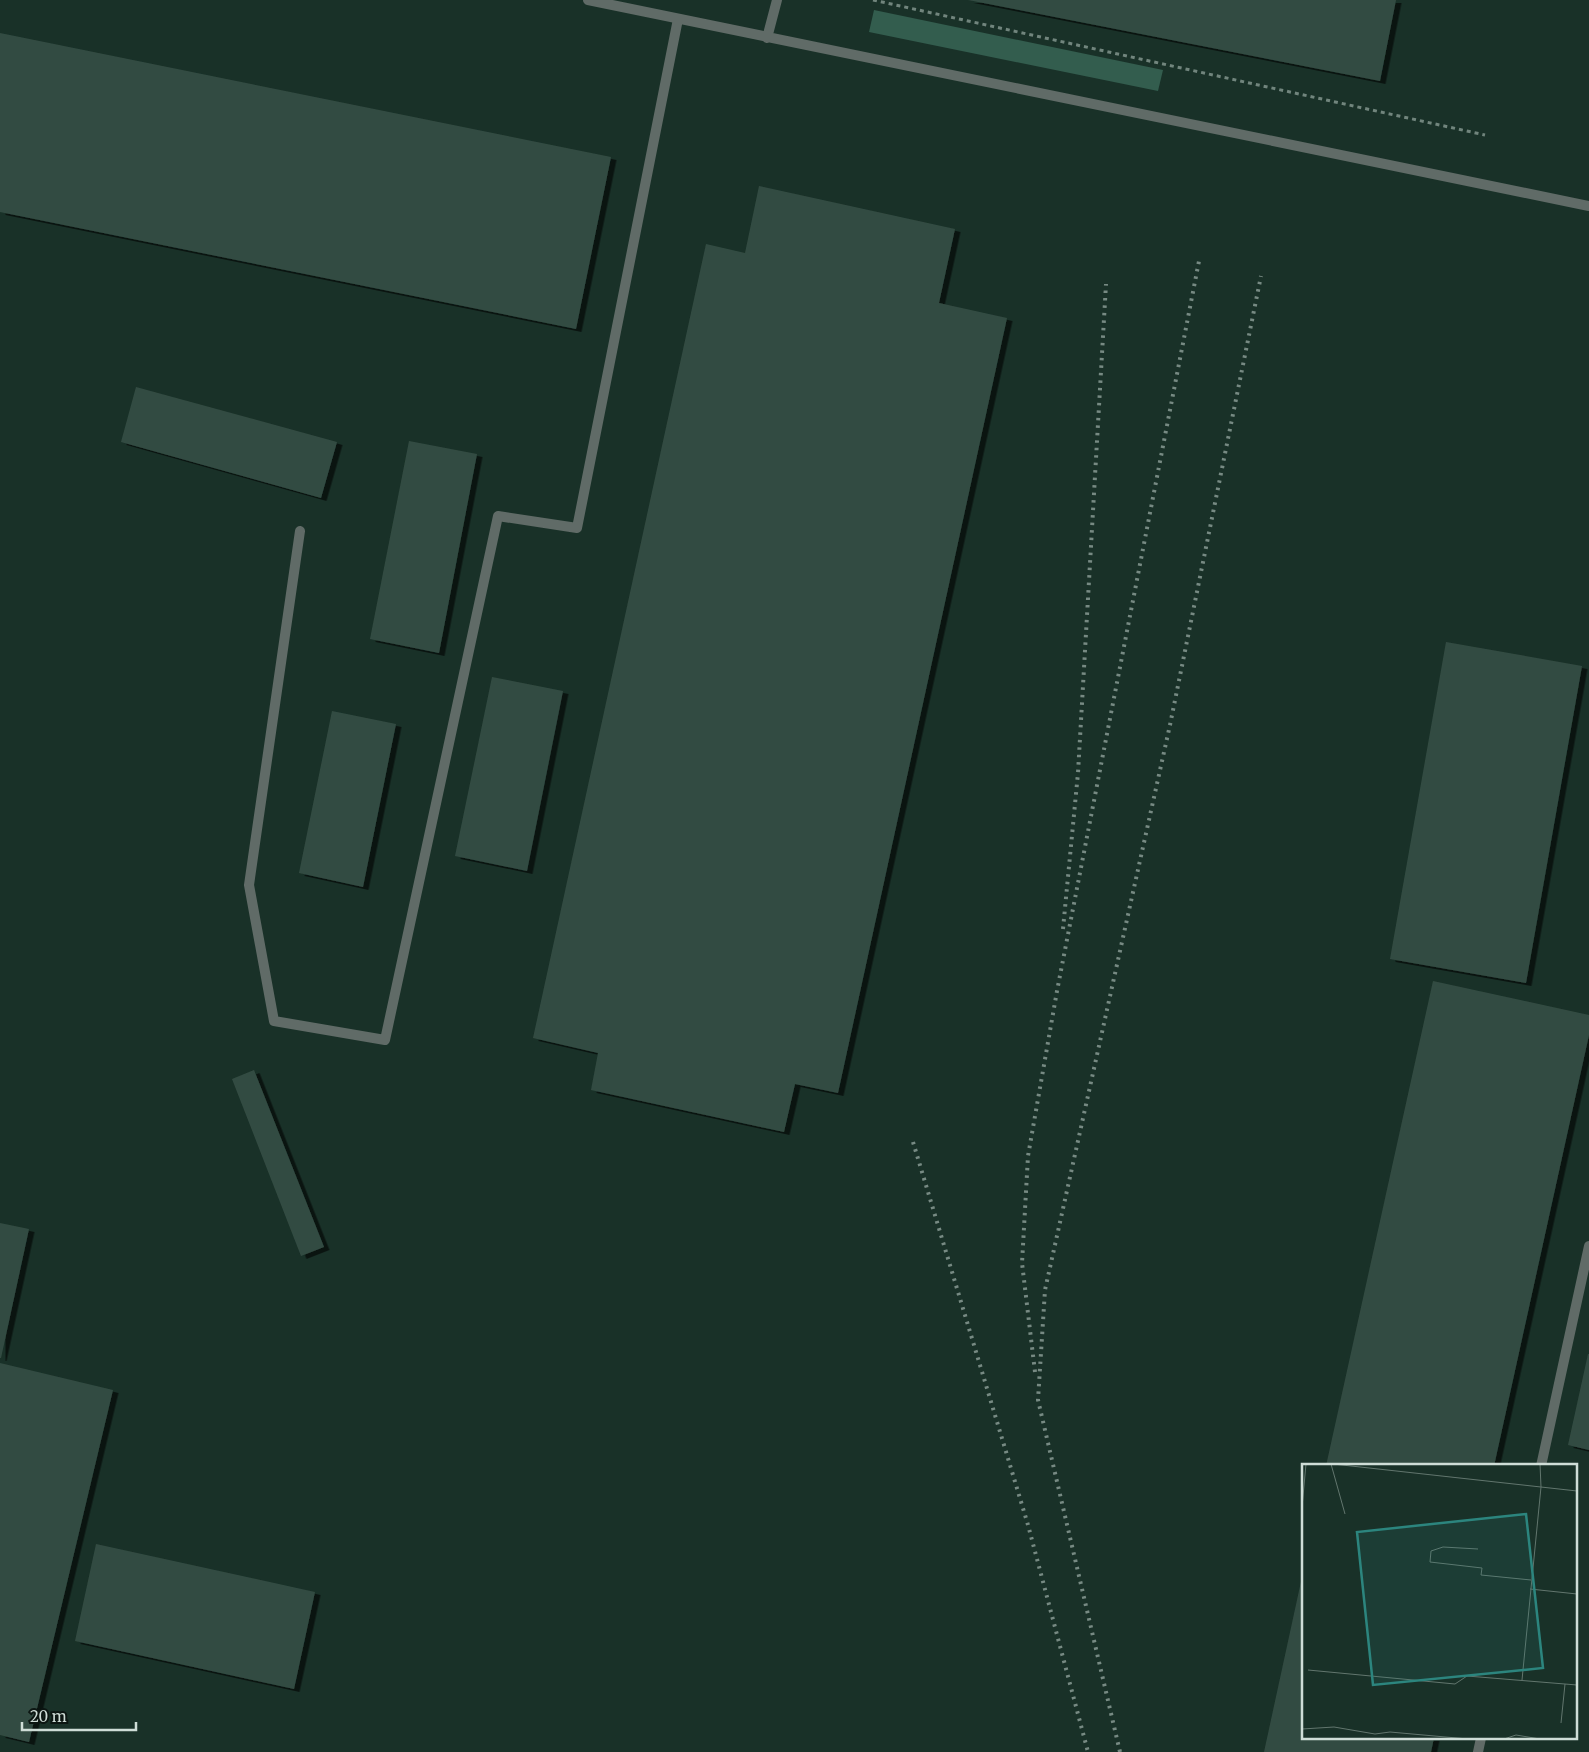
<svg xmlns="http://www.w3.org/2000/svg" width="1589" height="1752" viewBox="0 0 1589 1752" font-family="Merriweather,serif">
<defs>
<filter id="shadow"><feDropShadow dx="5.5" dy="3" stdDeviation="0" flood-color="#0009"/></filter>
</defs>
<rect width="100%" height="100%" fill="#193128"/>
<!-- green -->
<path fill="#335d4e" d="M874,10l289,60 -5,21 -289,-59z"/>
<!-- building -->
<path fill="#334b42" filter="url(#shadow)" d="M968,0h428l-16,81z
M0,33l611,124 -35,172 -576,-117z
M759,186l196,43 -16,74 68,15 -169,775 -43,-9 -11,48 -193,-42 7,-37 -65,-15 173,-794 39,9z
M136,387l201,55 -16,56 -200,-56z
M409,441l68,13 -38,199 -69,-14z
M1446,642l136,24 -56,317 -136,-24z
M492,677l71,14 -36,180 -72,-15z
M332,711l64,13 -33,163 -64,-14z
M1433,981l156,34v20l-95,431h-168z
M254,1070l70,177 -23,9 -69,-177z
M0,1223l29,6 -28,129h-1z
M1588,1354h1v96l-21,-5z
M0,1363l113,27 -84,352 -29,-7z
M96,1544l219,48 -21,97 -219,-48z
M1302,1577l1,161h131l-3,14h-167z"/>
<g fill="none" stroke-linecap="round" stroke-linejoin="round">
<!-- path -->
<path stroke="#71857d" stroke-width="3" stroke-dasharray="4 4" stroke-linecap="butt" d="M873,0l612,135"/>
<!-- lane -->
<path stroke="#606b67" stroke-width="10" d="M588,0l1001,206
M767,38l10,-38
M300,531l-51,354 25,136 111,19 113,-524 79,12 101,-509
M1541,1466l48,-220
M1478,1752l3,-14"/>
<!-- rail -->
<path stroke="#778a83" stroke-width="4" stroke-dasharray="2.5 5" stroke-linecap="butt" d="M1063,929l15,-156 28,-489
M913,1142l115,383 60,227
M1035,1372l-13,-109 6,-107 29,-165 142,-730
M1120,1752l-82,-352 7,-110 125,-565 91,-449"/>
</g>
<!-- overview -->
<g transform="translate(1302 1464)">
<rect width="275" height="275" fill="#193128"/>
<path fill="none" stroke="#62766e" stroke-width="1" d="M29,0l14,50M31,0l244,27M0,43l4,-43M176,85l-35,-2 -12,4 -1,11 52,6 -1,7 50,5M228,125l47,5M6,206l147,14 12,-8 110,9M220,216l19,-193 -1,-23M259,259l4,-39M0,265l32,-2 41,7 15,-2 78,7M202,275l12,-4 24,4"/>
<path fill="#2c857e" fill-opacity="0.15" stroke="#2c857e" stroke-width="2.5" d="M224,50l17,154 -170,17 -16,-153z"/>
<rect width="275" height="275" fill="none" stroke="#cfddd7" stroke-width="2.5"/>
</g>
<!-- scale -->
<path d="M22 1722v8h114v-8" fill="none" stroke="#cfddd7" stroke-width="2.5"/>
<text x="30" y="1722" font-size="15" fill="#cfddd7" stroke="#0c1612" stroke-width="4" paint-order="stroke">20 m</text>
</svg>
